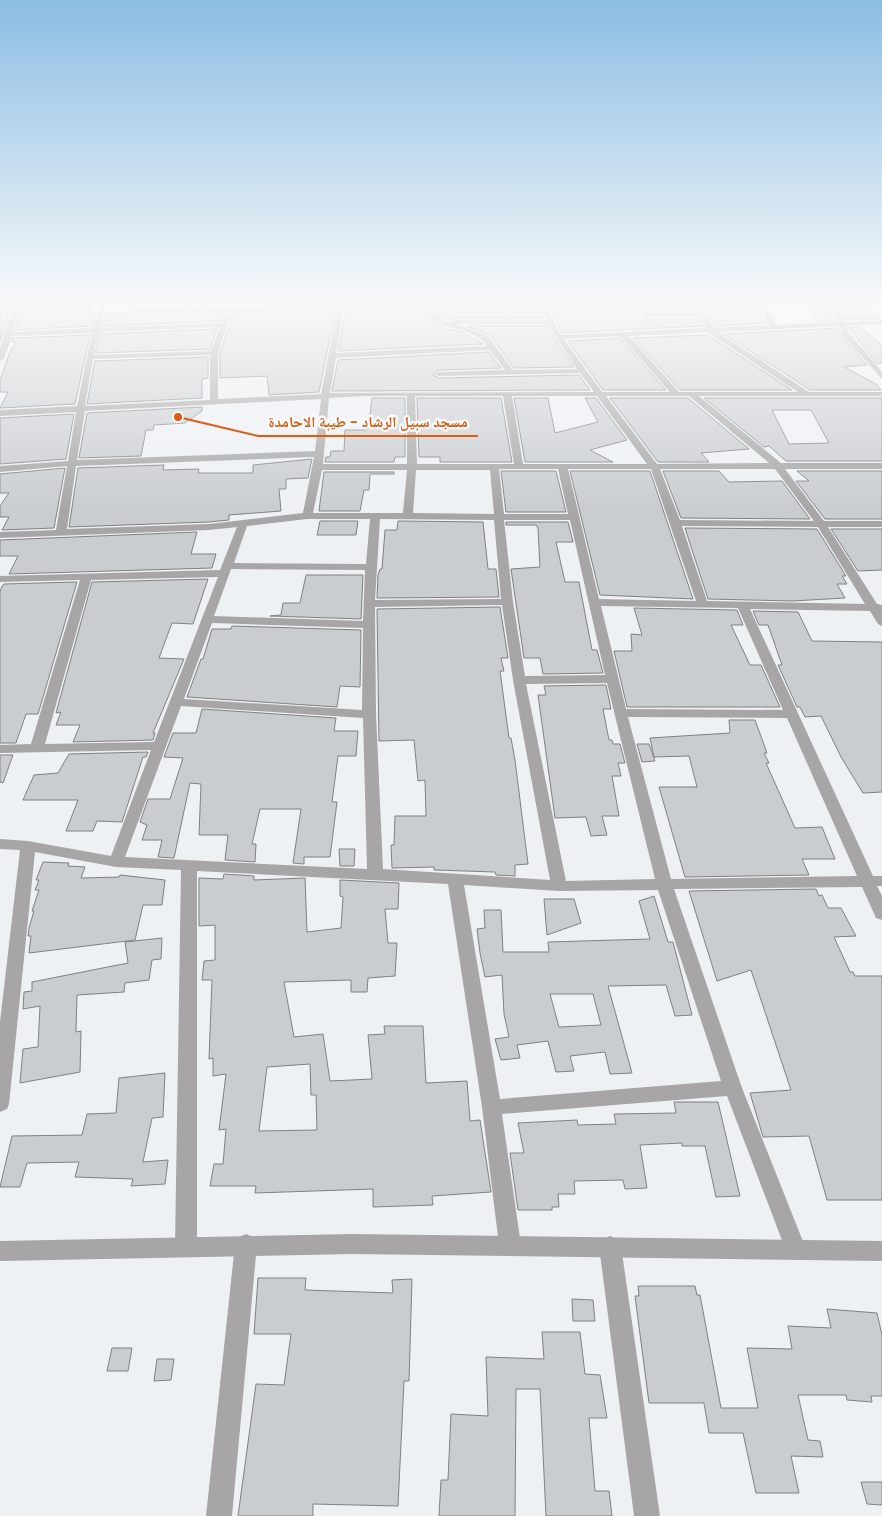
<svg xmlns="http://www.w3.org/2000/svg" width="882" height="1516" viewBox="0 0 882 1516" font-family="'DM Sans','Noto Naskh Arabic',sans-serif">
<rect width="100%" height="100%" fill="#eef1f4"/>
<!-- building -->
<path fill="#cacdd0" stroke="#7f8184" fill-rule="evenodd" d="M208,299h129l-1,5h-142h15z
M505,299h18l1,6h15l4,13h-89l-3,2 -9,-2 -4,-14 61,-2 6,-1z
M559,299h71l16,26 9,-2v-4h44l4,7 -141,7 -13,-28h13z
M640,299h47l7,12h-45z
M697,299h54l15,24 -51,3z
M804,299h19l4,2 7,19 -16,1z
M75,302h15l-2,5h3l-3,6h7l-3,13 -77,4 6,-20z
M837,302h28l15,16 -35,2z
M428,304l6,22 28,6 21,12 -145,7 9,-45z
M9,311l-9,31v-30z
M148,311l187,1 -16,80 -50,3 -2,-19 -47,2v-25l13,-38 -2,-3h-7l-3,9 -119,5 4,-13z
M467,326h80l27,41 -60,1 -24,-33z
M861,327l21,19v17l-5,1 -28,-36z
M838,328l4,9 25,28 -23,2 32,17 5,6h-71l-86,-56z
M217,329l-7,20 -115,4 5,-19z
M90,335l-15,69 -75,4 8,-16h-8v-11l9,-27 7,-12h-4l1,-4z
M708,335l84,55h-112l-47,-52z
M620,338l46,52h-63l-35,-49z
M489,352l12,16 -62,2 -6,5 6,3 140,-3 11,15 -258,1 6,-31z
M208,357v21l-6,1v19l-115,6 8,-43z
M372,398h33v59h-10l-1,5h-69l1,-5h4l1,-6h13l1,-21h21l1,-7h2z
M417,398h84l11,64h-72v-5h-21z
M514,398h34l7,35 43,-11 -13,-24h11l31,42 -37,10 23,12h-88z
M610,398h78l61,51 -48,4 8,9h-51z
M704,398h178v63h-96l-17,-15 -5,1zM772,410h39l18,33 -40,1z
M202,407v4l-17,12 -31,2 -1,5h-7l-5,26 -62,2 8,-45z
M74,414l-8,45 -66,5v-46z
M312,459l-4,19 -22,1v10h-7l2,22 -52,4v5l-20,2 -140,5 9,-59 86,-3 -1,5 36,-1 -1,4h55v-8z
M65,468l-11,60 -52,2 7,-13h-9v-11l9,-13h-9v-19z
M501,471h55l10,41h-60z
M570,471h80l43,128 -93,-4z
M663,471h56l10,11 53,-1 28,38 -129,-1z
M797,471h85v48h-57l-29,-38h13z
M324,472h70v2h-24l-1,16h-5l-4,21h-41z
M320,521h38l-2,14h-39z
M398,521l85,1 5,47h8l3,28 -122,1 1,-23 2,-6h2l3,-39h12z
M506,522h62l5,20h-17l9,40h14l13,68h5l6,23 -60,1 -3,-16h-16l-13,-89 29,-2 -2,-39 -2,-3h-30z
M685,528l132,1 29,47h-4l5,8h-10l8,14 -53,3 -84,-2z
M831,529h51v41l-24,1z
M197,532l-6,22h25l-4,14 -203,6 9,-18h-18v-16z
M306,575h57l-2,44 -91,-3 11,-1 2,-12h17z
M208,579l-15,45 -21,-1 -13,35 25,1 -31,74h2l-2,7 -80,2 7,-17h-24l5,-13 -5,1 36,-131z
M77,582l-39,132h-12l-10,29h-16v-151l2,-6 2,-2z
M500,607l8,51h-7l3,13h-4l9,67h2l4,22 13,104 -13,1v11l-19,-1 -1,-3 -61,-2v-3l-42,1 -1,-23h3l1,-29h31l-1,-36 -7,1 -4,-41 -35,1 -2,-132z
M634,608l103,2 6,15h-12l19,40h11l19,42h-153l-13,-56h18l-1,-17 11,1z
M753,611l45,1 14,29 70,1v150l-19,1 -22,-36 -20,-41 -16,1 -5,-10h-3l-19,-42h4l-14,-40h-9z
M232,626l129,4 -1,57 -20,-1 -3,21 -150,-10 14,-38h2l9,-30h19z
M606,685l5,24h-8l6,31h3l1,4h7l5,19h-7l3,13h-9l7,40h-17l5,19 -16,1 -5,-19 -31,1 -17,-123h8l-2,-9z
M202,709l134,9 -2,13h24l-2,25h-18l-6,46h5l-7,55h-26v7l-11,-1 8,-54h-41l-8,35h4l-1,18 -30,-2 3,-25h-29l2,-51 -11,-1 -16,75 -16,-1 4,-17h-20l5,-15 -7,-3 8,-23h22l13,-41 -19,-1 9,-24h23z
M729,720h26l12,33h-3l5,10h-3l29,65 27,-1 13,32h-33l7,16 -124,2 -26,-90h38l-8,-31 -35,1 -4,-19 80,-5z
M637,744h12l6,17 -13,1z
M148,752l-2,5h-3l-21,65 -25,-1 -4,10h-27l12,-31h-55l11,-25 24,-2 11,-19z
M0,755h13l-10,28 -3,-1z
M339,849h16l-1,17h-14z
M43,862l26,1 -1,3 17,1 -4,11 38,-1 1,-2 45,5 -3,25h-19l-8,35 -106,13 2,-17h-3l1,-8 5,-17h-2l7,-21h-4l4,-10h-3z
M224,874l30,2v4l51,-2 2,54 34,-4 2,-31 -3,-1v-16l59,3 -1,26h-13l3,34h9l-2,33 -27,2 -1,14h-16v-12l-67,2 10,55 29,-3 7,47 42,-2 -4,-44 17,-1 -1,-8h39l3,57 41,-2 3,40 10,-1 11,72 -59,4 1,9 -60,2v-18l-118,4 1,-7h-46l4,-22h9l3,-35 -7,1 7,-56 -13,2v-18l-4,1 3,-79h-10l2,-19 11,-1v-35l-16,1v-48l24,1zM310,1064l1,31h5l1,35 -58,1 8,-64z
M816,889l3,7 3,-1 6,13h13l15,28 -22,1 16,35h3l2,4h27v224h-55l-18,-64 -46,1 -13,-44 41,-3 -40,-120 -34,11 -28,-90z
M654,896l14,46h5l19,73 -17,1 -9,-31 -58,1 24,87 -22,1 -5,-22 -35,4 4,15 -18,1 -8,-31 -31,4 3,13 -19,2 -6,-21 14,-2 -5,-23 -2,-39 -17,2 -5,-24 -3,-24 8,-1 -1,-18h17l2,42h46l-1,-10 102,-3 -11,-38zM550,994h43l8,31 -42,2z
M544,899h30l7,24 -34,12z
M162,938l-1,21 -9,1 -3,20 -24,3 -1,9 -47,3 -1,37 5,-1 -1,41 -60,11 3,-34 15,-2 2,-41 -17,3 1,-17 8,-1v-9l96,-19 -3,-21z
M165,1073l-2,44 -11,1 -9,44 25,-2 -3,24 -34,2 2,-7 -58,-2 4,-15 -52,1 -7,24h-20l12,-51 70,-1 5,-21 29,-1 3,-35z
M674,1102h44l22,94 -24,1 -11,-51h-23v-3l-42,2 7,43 -22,1 -2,-9 -49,1 1,13h-17l1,13h-7v3h-34l-8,-57h14l-6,-30 59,-3 1,5 38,-1 -2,-10 62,-1z
M258,1278h48l-1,12 88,3 -1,-13 20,-1 -3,102h-5l-6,125 -85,-2v12h-75l18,-132 28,1 7,-51h-37z
M638,1286h57l2,9h3l21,113h37l-11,-60 45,1 -4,-23 43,2 -4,-19 50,4 5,22v61h-11l1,6 -25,-2 -1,-5h-48l10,45 12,1 3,16 -32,-1 8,37h-43l-13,-60h-34l-5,-30h-55l-14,-107h4z
M572,1299l21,1 2,21h-22z
M542,1332h38l5,42 15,1 7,43h-18l6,73h14l3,25h-66l-6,-127h-24l-1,127h-76l2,-36h7l3,-66 37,2 -2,-59 58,2z
M112,1348h20l-4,23h-21z
M157,1359h17l-3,21 -17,1z
M861,1482h21v23l-15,-1z"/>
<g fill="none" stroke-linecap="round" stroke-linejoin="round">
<!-- minor -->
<path fill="#a7a5a5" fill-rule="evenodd" d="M14,299h6v5l61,-5 -62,9 -6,24 80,-4 8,-29h6l-7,29 122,-5 3,-9h6l-13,39v46l103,-5 16,-84h-151l-3,-2 2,-9h6l-1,7h147l2,-7h139l-3,2 -39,1 4,18 11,2 3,-2h92l-7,-21h6l9,23 7,13 145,-7 -6,-11h-49l3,4 -7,2 -15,-24h6l10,14h49l-8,-14h6l19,29 55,-3 -12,-26h6l13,26 61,-3 -9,-23h6l10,23 38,-2v4l-36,2 3,7 33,39v7l-39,-43 -4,-10 -121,6 91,60h73v4h-183l82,67h101v6h-97l39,52h58v6h-54l49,77 5,1v21l-4,-2 -8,-13 -120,-2 123,267h9v10h-5l5,10v24l-6,-2 -14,-31 -188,2 68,199 64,161 -4,7 -7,3 -7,-3 -61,-160 -225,18 19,131 -4,7 -7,3 -7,-3 -4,-7 -17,-138 -34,-223 -251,-13v376l-4,7 -7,3 -7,-3 -4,-7 6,-377 -65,-3 -81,-15 -26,252 -2,5 -7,3v-90l20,-172 -20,-1v-10l28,2 83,15 40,-106 -151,3v-8l31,-1 49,-164 -80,2v-6l220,-6 17,-43 -28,3 -209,8v-6l56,-2 11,-64 -67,6v-6l68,-5 8,-49 -76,4v-6l77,-4 15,-73 -80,3 -8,23 -4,2v-13l12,-39 -12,1v-4l13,-2zM429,302l5,22c17,3 42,7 53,22l-151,7 9,-49zM457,324h91l29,45 -64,1 -25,-34zM220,327l-9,24 -118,4 6,-23zM709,332v1l89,59h-119l-50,-56zM621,336v1l49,55h-68l-38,-53zM490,350l15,20 -66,2 -4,2 4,2 141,-3 14,19 -264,1 6,-35zM210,355v45l-125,6 8,-47zM363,396h44v68h-84l6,-66zM415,396h88l11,68h-97zM512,396h85l50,68h-124zM606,396h83l80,67 -112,1zM321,399l-6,52 -238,9 8,-49zM314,457l-11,56 -94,11 -142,5 9,-63zM499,469h59l10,45h-64zM568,469h83l45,132 -97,-2zM660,469h115l39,52 -134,-1zM322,470h85l-4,43h-90zM416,470h74l4,44 -81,-1zM307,519h63l-4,45 -132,-1 13,-37zM380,519l114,1 7,79 -126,1zM504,520h66l35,155 -80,1 -12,-74zM682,526l136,1 47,77 -158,-3zM231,569l134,1 -2,51 -149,-5zM218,577l-64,165 -109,2 46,-164zM502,605l11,75 37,200 -167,-11 -7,-155 -1,-107zM601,606l137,2 45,102 -157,-1zM212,623l151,5 -1,82 -178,-11zM607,683l48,196 -89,2 -40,-197zM181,706l182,12 4,151 -242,-12zM628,717l159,1 70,158 -186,3zM464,885l95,6 99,-1 63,191 -221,18z
M246,1234l7,3 4,7 -25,272h-26l29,-272 4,-7z
M610,1236l7,3 4,7 39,270h-26l-35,-270 4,-7z"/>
<!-- tertiary -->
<path fill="#a7a5a5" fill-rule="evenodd" d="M352,1234l530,7v20l-530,-7 -352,7v-20z"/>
</g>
<!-- sky -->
<linearGradient id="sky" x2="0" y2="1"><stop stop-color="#8bbde3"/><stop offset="0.59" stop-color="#f7f9fa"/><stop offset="1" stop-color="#f7f9fa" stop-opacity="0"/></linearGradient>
<rect width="882" height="511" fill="url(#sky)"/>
<!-- callouts -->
<path fill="none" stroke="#e8590c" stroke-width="2" d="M178 417L258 436H478"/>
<circle fill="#e8590c" stroke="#fdfeff" stroke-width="2" cx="178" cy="417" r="5"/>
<g font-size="15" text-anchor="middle" font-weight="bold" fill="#e8590c" stroke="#fdfeff" stroke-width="4.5" stroke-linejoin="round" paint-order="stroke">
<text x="368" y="427">مسجد سبيل الرشاد - طيبة الاحامدة</text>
</g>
</svg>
